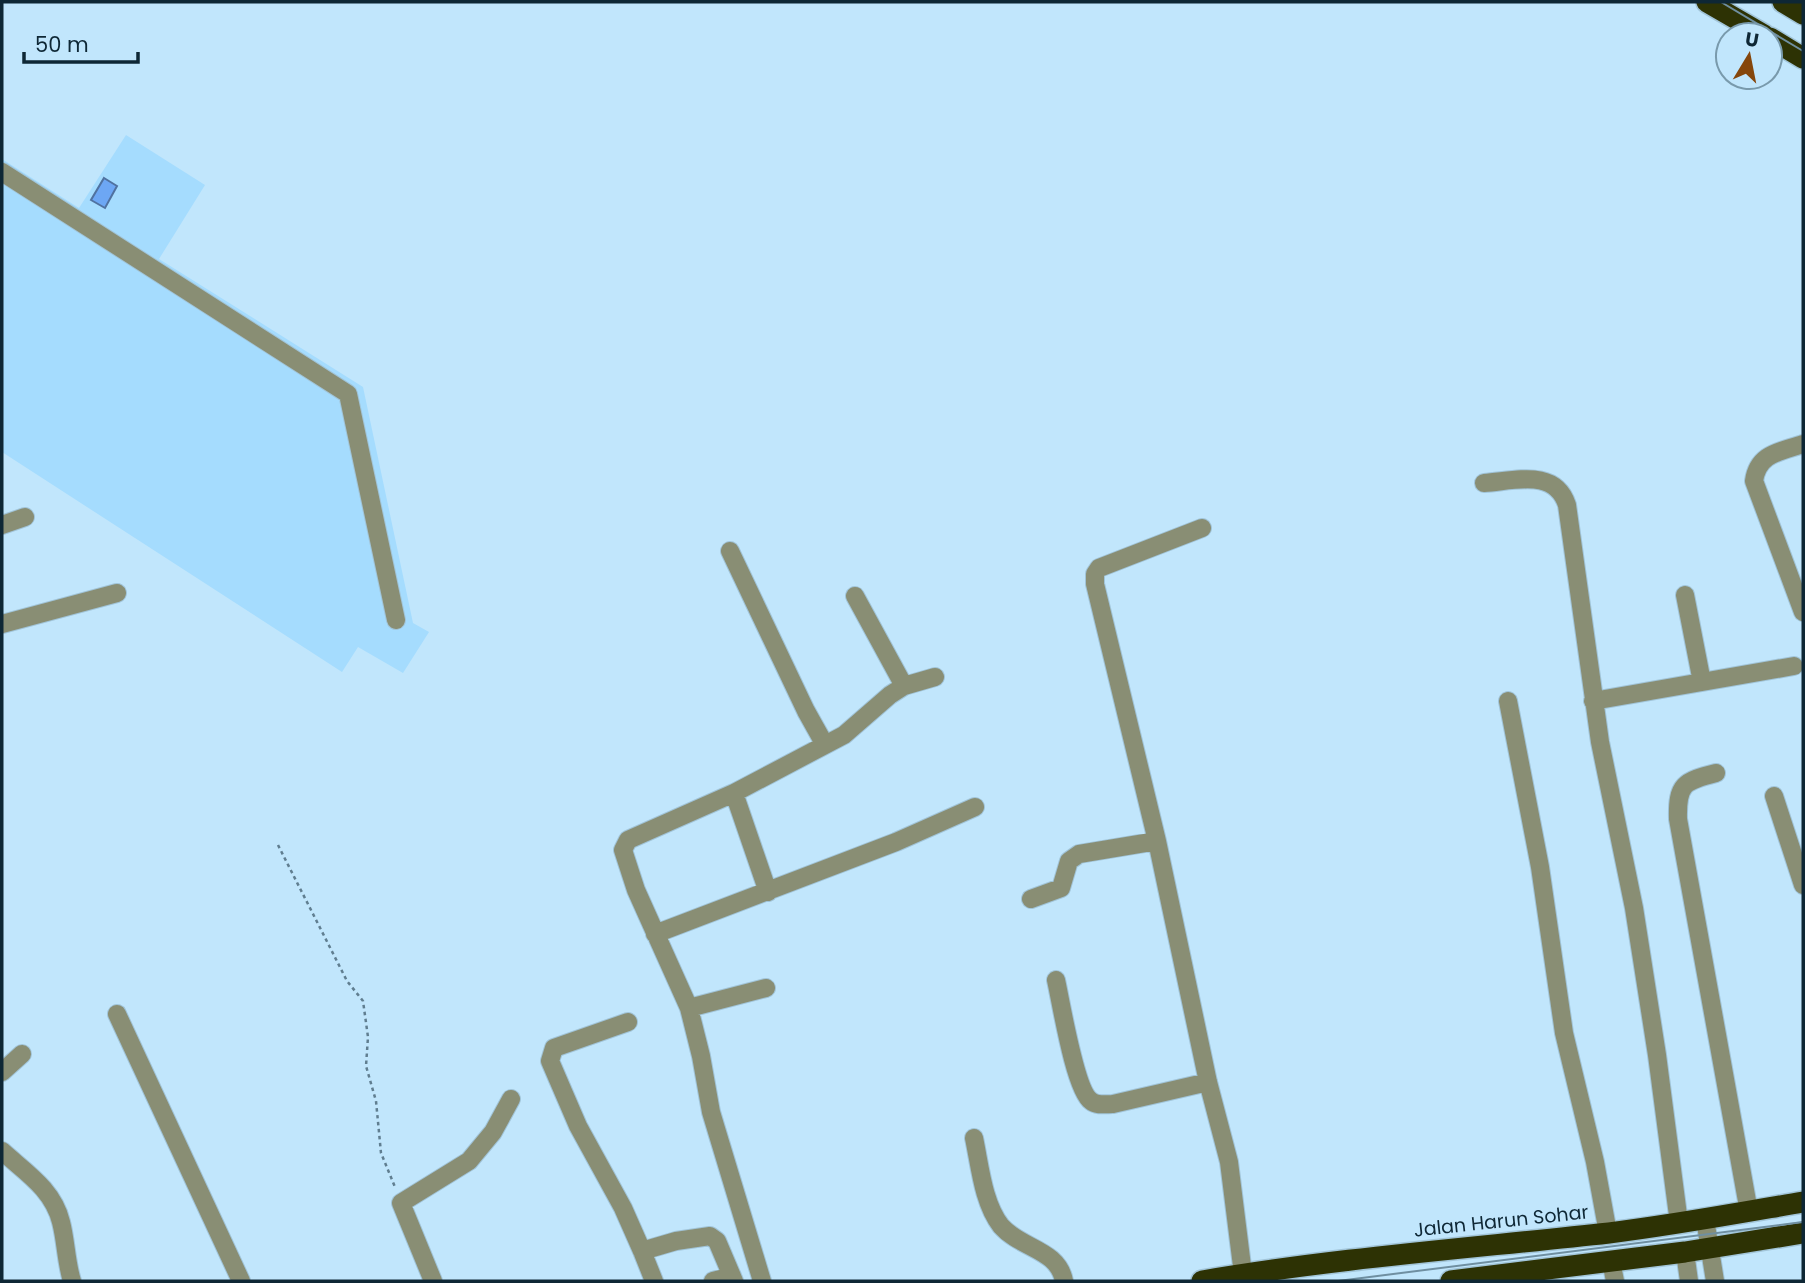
<svg xmlns="http://www.w3.org/2000/svg" width="1805" height="1283" viewBox="0 0 1805 1283" font-family="Poppins,sans-serif">
<rect width="100%" height="100%" fill="#c1e6fc"/>
<!-- built -->
<path fill="#a5dcfe" d="M126,135l79,50 -46,74 204,128 50,236 16,9 -26,41 -45,-26 -16,25 -340,-220v-293l77,49z"/>
<!-- building -->
<path fill="#6da7f4" stroke="#5072a0" stroke-width="2" d="M104,178l13,8 -12,22 -14,-8z"/>
<g fill="none" stroke-linecap="round" stroke-linejoin="round">
<!-- minor casing -->
<g stroke="#a1c4d8" stroke-width="20">
<path id="minor" d="M2,172l346,222 48,226
M1803,444c-23,8 -45,9 -49,37l49,131
M1484,483c31,-2 71,-15 83,22l33,237 34,166 23,147 22,168
M2,525l23,-8
M1202,528l-103,40 -4,6v10l62,257 51,241 21,80 14,112
M730,551l76,160 19,34
M1685,595l17,87
M855,596l49,90
M2,624l115,-31
M1508,701l32,166 24,166 31,129 13,71
M1593,701l201,-35
M1716,773c-32,8 -39,11 -38,46l71,393
M734,793l34,99
M1774,796l29,89
M1031,899l30,-11 8,-27 10,-7 78,-13
M655,934l241,-92 79,-35
M1056,980c5,22 19,110 35,121 6,5 15,3 22,3l95,-22
M689,1008l77,-20
M117,1014l124,267
M628,1022l-74,26 -4,13 28,65 45,82 19,43 34,-10 34,-5 7,5 17,40
M2,1072l20,-18
M974,1138c6,28 9,65 27,88 20,23 57,23 63,55
M2,1151c23,21 51,38 59,71 5,19 5,40 11,59
M1705,1219l10,62
M642,1251l12,30
M1685,1252l4,29
M1611,1261l4,20
M433,1281l-32,-78 68,-42 24,-29 18,-33
M713,1281l19,-5
M762,1281l-51,-169 -10,-56 -12,-48 -53,-118 -13,-40 5,-10 106,-47 110,-58 46,-40 14,-9 31,-9"/>
</g>
<!-- highway casing -->
<g stroke="#a1c4d8" stroke-width="24">
<path id="highway" d="M1707,2l57,33
M1783,2l20,12
M1770,38l33,20
M1202,1281c135,-23 271,-33 407,-48 65,-8 130,-20 194,-31
M1451,1281l234,-29 118,-19"/>
</g>
<!-- path -->
<path stroke="#607e90" stroke-width="2.5" stroke-dasharray="3.5 3.5" stroke-linecap="butt" d="M278,845l69,136 16,20 5,36 -2,29 10,35 5,52 14,34"/>
<!-- minor -->
<use href="#minor" stroke="#898e74" stroke-width="18"/>
<!-- highway -->
<use href="#highway" stroke="#2d3204" stroke-width="21"/>
<!-- tram -->
<path stroke="#6f8fa1" stroke-width="2" d="M1721,2l82,49
M1338,1281l465,-59"/>
</g>
<g text-anchor="middle" dominant-baseline="central" stroke-width="6" stroke-linejoin="round" paint-order="stroke">
<!-- street labels -->
<g font-size="19" fill="#0e2735" stroke="#c1e6fc">
<text transform="translate(1501 1221) rotate(-6)">Jalan Harun Sohar</text>
</g>
</g>
<!-- border -->
<rect width="1805" height="1283" fill="none" stroke="#0e2735" stroke-width="7"/>
<!-- north arrow -->
<g transform="translate(1749 56) rotate(10)"><circle r="33" fill="#c1e6fc" stroke="#799aac" stroke-width="2"/>
<path d="M0-5L12 26L0 18L-12 26Z" fill="#85460b"/>
<text y="-10" font-size="19" font-weight="bold" text-anchor="middle" fill="#0e2735">U</text>
</g>
<!-- scale -->
<path d="M24 52v10h114v-10" fill="none" stroke="#0e2735" stroke-width="3.5"/>
<text x="35" y="52" font-size="21" fill="#0e2735" stroke="#c1e6fc" stroke-width="5" paint-order="stroke">50 m</text>
</svg>
